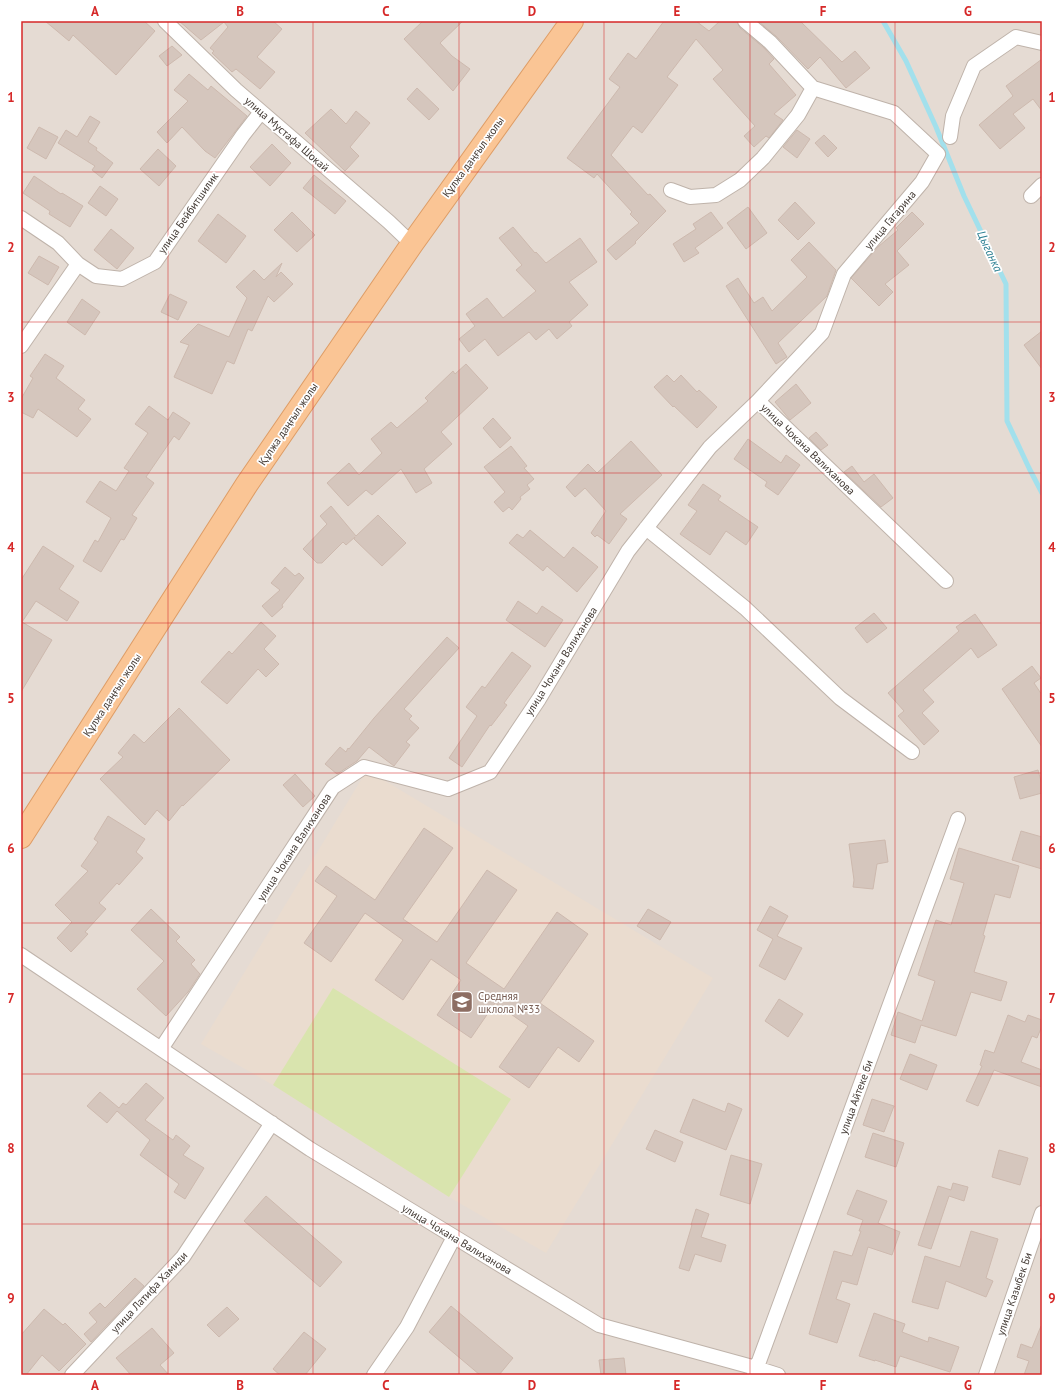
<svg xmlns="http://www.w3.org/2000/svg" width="1063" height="1396" viewBox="0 0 1063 1396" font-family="'PT Sans',sans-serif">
<rect width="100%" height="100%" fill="#f1eae4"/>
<!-- residential -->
<path fill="#e5dbd3" d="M21,21h1021v1354h-1021z"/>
<!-- education -->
<path fill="#eadccf" d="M367,770l346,208 -167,275 -97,-56 -176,-112 -72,-41z"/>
<!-- green -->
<path fill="#d9e4ae" d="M333,988l178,111 -62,98 -176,-112z"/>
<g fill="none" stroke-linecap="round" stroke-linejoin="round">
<!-- stream -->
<path stroke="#a2e0ec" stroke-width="5" d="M883,21l23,40 30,66 28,69 42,88 1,137 22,47 13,25"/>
</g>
<!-- building -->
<path fill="#d5c6bd" stroke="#cdb9ae" d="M45,21h99l11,10 -39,44 -43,-40 -4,6z
M179,21h94l9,8 -25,28 18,15 -15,17 -24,-20 -4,3 -20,-19 2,-2 -4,-3 18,-21 -4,-5 -23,18z
M423,21h40l-23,22 12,13 18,13 -17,22 -49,-52z
M664,21h32l13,10 11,-10h17l3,7 24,20 10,11 -5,5 27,31 -22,19 9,6 -14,18 -3,-2 -12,11 -10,-11 11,-10 -42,-47 10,-9 -27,-31 -29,38 11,8 -36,48 -9,-7 -22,29 37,40 2,-1 16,17 -31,31 1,1 -20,17 -9,-10 32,-27 -9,-9 2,-2 -35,-38 -3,4 -27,-20 53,-71 -11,-8 19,-26 8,6z
M758,21h42l42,41 13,-11 15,17 -24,20 -26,-31 -12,12 -32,-33z
M172,46l10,9 -15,11 -8,-10z
M1042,59v52l-9,-12 -20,15 12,14 -25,21 -21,-24 34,-29 -7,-10z
M189,74l19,16 3,-4 36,30 -32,42 -10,-7 -23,-24 -15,16 -10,-11 31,-31 -14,-11z
M417,88l22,21 -10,11 -22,-21z
M331,109l15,15 10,-13 14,12 -20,24 9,9 -14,15 -40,-38z
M90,116l10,6 -12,20 9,6 -1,2 17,13 -11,15 -10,-8 3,-4 -37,-23 8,-13 11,7z
M39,127l19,10 -12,22 -19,-11z
M797,130l13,9 -13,19 -14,-11z
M824,135l13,13 -9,9 -13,-14z
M272,144l19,19 -21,23 -20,-19z
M158,149l18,17 -17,20 -19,-17z
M314,175l32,26 -11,13 -32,-26z
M34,176l27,18 1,-1 21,13 -13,21 -21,-13 1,-3 -27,-18z
M100,186l18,13 -12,17 -18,-13z
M795,202l20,21 -17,17 -20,-20z
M748,207l19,26 -21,16 -19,-26z
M292,212l23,23 -18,17 -23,-22z
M711,212l12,16 -28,20 4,5 -15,9 -11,-18 23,-15 -3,-5z
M912,212l12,12 -27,27 12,14 -24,19 8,8 -14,14 -28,-28 28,-32 19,-16 -2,-2z
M218,214l28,22 -20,27 -28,-22z
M513,227l22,26 1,-1 10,11 34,-25 17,24 -28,20 19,23 -19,17 3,4 -15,13 -8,-10 -13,11 -7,-8 -31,24 -13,-17 -16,13 -10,-13 16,-13 -9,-12 21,-16 16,20 33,-27 -20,-21 6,-5 -23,-27z
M111,229l23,19 -17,21 -23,-19z
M809,242l27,28 -9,26 -49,47 9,14 -11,7 -50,-78 12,-8 16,25 9,-6 9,14 35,-34 -16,-17z
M39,256l20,11 -11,18 -20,-12z
M282,263l-6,14 5,-5 12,12 -19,18 -6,-6 -16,35 -4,-2 -14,35 -7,-3 -15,33 -38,-17 15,-32 -9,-3 18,-18 31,13 18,-39 -11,-11 18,-17 10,10z
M170,294l17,8 -9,18 -17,-8z
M82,299l18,13 -15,23 -18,-13z
M1042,331v38l-18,-24z
M45,354l19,12 -8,12 29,22 -7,9 13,10 -14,18 -39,-28 -5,9 -12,-6v-13l12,-21 -3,-2z
M466,364l22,24 -47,44 11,12 -28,25 8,14 -16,10 -15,-24 -29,26 -6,-5 -18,16 -21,-23 22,-20 10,12 23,-22 -11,-14 20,-17 6,6 31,-27 -3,-3 28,-27 2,3z
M667,375l7,7 7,-7 16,17 2,-2 18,17 -20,21 -23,-22 -1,1 -19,-20z
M796,384l15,19 -21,17 -15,-18z
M149,406l19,14 5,-8 17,11 -11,17 -5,-4 -28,41 8,6 -22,32 5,3 -13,22 -3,-1 -20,33 -18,-11 12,-21 3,2 13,-24 -25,-16 14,-21 16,10 13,-20 -5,-3 24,-35 -13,-9z
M493,418l18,20 -11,10 -17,-20z
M816,432l12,13 -7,5 -12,-12z
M748,439l33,24 5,-8 14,10 -22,30 -13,-9 2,-4 -33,-23z
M631,441l31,34 -42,39 7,5 -18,25 -12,-9 -2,2 -4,-4 15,-22 -21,-23 -10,9 -9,-10 22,-23 9,9z
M511,446l16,20 -3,2 10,11 -7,6 3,4 -10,8 1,2 -9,11 -3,-3 -6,5 -9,-10 11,-10 -21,-25z
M852,466l12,16 10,-8 19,24 -12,9 -37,-35z
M703,484l18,12 -3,4 40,27 -12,18 -20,-14 -16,24 -30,-21 17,-23 -9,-6z
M331,506l25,30 22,-21 28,28 -24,23 -28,-27 1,-2 -9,8 -3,-3 -21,21h-5l-14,-14 24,-25 -7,-8z
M530,530l34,28 9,-11 25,20 -21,25 -30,-26 -4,5 -34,-28 8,-9 6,4z
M43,546l31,20 -15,23 20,13 -12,19 -31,-20 -14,21 30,18 -31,52v-112z
M285,567l10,9 4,-3 5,5 -22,27 1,2 -11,10 -10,-11 18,-16 -9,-7z
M518,601l19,13 5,-8 21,14 -18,27 -39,-27z
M874,613l13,15 -20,15 -12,-15z
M975,614l22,31 -19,13 -7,-10 -48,42 11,12 -12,11 17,18 -15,14 -26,-29 6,-5 -16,-18 71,-62 -3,-4z
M261,622l15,14 -12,13 15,15 -13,13 -8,-8 -31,35 -26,-22 28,-31 3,3z
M447,637l12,11 -55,61 8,7 -3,3 10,9 -13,14 4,3 -16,21 -25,-19 -12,14 -20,13 -12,-10 15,-17 6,5 2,-4 1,1 25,-31z
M512,652l19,14 -27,37 3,2 -16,21 -1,-1 -28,42 -13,-9 28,-42 -11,-9 16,-21 3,2z
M1032,666l9,12 -7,5 8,12v52l-40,-58z
M179,708l51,52 -47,46 -1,-1 -13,16 -12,-11 -12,15 -45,-46 23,-22 -5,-4 16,-19 10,9z
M1038,770l4,15v8l-22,6 -6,-22z
M295,774l20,22 -12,11 -20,-22z
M108,816l37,23 -9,13 7,6 -24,27 -2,-2 -18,20 7,6 -21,23 3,2 -17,18 -14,-14 15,-16 -17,-17 33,-34 -7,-5 17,-24 -4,-3z
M424,828l29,20 -50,71 34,23 50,-72 30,20 -51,73 38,26 53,-77 31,22 -48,69 54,38 -15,21 -21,-15 -29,41 -30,-21 29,-41 -33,-23 -24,35 -34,-23 24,-35 -30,-21 -28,41 -28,-20 28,-40 -38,-27 -34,49 -27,-19 33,-47 -22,-15 11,-15 49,34z
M1021,831l21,6v32l-30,-9z
M885,840l3,22 -11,2 -4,25 -20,-2 1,-7 -5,-36z
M959,848l60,18 -9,32 -15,-4 -12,41 2,1 -11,36 33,10 -6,19 -30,-9 -15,44 -35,-11 -6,18 -24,-8 7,-23 24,9 13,-40 -17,-6 18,-55 15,5 13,-42 -14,-4z
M770,906l18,10 -11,20 25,12 -17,32 -26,-14 14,-27 -16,-9z
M151,909l29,28 -4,4 19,19 -4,4 9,10 -12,18 -22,24 -29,-27 27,-28 -33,-31z
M648,909l23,13 -11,18 -23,-14z
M779,999l24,15 -15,23 -23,-16z
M1008,1015l17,7 3,-7 14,5v6l-5,12 -5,-2 -11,26 21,8v17l-48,-17 -16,36 -12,-5 16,-35 -2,-1 5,-15 9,3z
M910,1054l27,11 -10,25 -27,-11z
M146,1083l18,15 -19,22 28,20 3,-5 14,11 -7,9 21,13 -19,31 -11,-7 5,-8 -39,-29 10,-15 -33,-29 -10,12 -20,-17 13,-14 19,16 4,-5 3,2z
M693,1099l32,13 3,-9 14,6 -16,41 -46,-18z
M872,1099l22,7 -10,26 -21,-7z
M655,1130l28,12 -8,20 -29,-13z
M873,1133l31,10 -8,24 -31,-10z
M999,1150l29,8 -8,27 -28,-8z
M731,1155l31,9 -12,40 -30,-9z
M953,1183l15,4 -4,14 -15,-5 -18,53 -13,-4 20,-59 13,4z
M857,1190l30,11 -9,22 22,9 -8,23 -24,-8 -11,38 -15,-4 -6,18 14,5 -13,39 -28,-9 25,-83 18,5 9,-25h-2l4,-11 -16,-6z
M266,1196l76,66 -22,25 -76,-66z
M696,1209l13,5 -8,23 25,8 -5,17 -26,-8 -6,17 -10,-3 13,-43h-1z
M971,1231l27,8 -12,39 7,3 -7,16 -40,-16 -8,28 -26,-7 13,-46 35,11z
M135,1278l9,8 -53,56 -7,-8 13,-12 -8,-9 11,-10 5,5z
M451,1306l62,52 -14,17h-19l-51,-43z
M227,1307l12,12 -20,18 -12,-12z
M44,1309l19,16 2,-2 21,21 -27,27 -17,-16 -16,20h-5v-40z
M874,1313l31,11 -3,8 26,10 1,-5 30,10 -9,25 -50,-16 -4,11 -21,-7v1l-16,-5z
M1041,1326h1v49h-18l5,-14 -12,-4 4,-13 11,4z
M152,1328l22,25 -14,12 9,10h-38l-15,-17z
M304,1332l22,17 -21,26h-25l-7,-6z
M624,1358l2,17h-25l-2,-15z"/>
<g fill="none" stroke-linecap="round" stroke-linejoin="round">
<!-- street casing -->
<g stroke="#bfb3aa" stroke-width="16">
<path id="street" d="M165,21l71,69 153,132 23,22
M745,21l25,21 43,46 81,25 44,41 -16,28 -78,92 -22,59 -64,68
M950,137l3,-21 21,-50 42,-29 26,6
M671,190l19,7 26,-2 24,-15 23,-22 35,-43 15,-27
M1031,196l11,-11
M21,218l37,25 20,21 18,12 26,3 33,-17 88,-127 18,-23
M21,346l57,-82
M646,528l99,80 95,90 72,54
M21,955l289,194 289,176 157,43 22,7
M161,1049l172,-262 31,-20 84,22 42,-17 49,-73 89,-148 82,-104 48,-46 188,180
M72,1375l111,-118 89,-134
M374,1375l33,-48 47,-90
M754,1375l204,-556
M986,1375l56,-162"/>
</g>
<!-- primary casing -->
<g stroke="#de9d66" stroke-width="24">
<path id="primary" d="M21,837l226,-353 165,-240 160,-223"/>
</g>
<!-- street -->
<use href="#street" stroke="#fff" stroke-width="14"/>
<!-- primary -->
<use href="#primary" stroke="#fac595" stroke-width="22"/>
</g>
<!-- grid -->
<path fill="none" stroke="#d62828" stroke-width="1" stroke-opacity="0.55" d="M168,21v1354M313,21v1354M459,21v1354M604,21v1354M750,21v1354M895,21v1354M21,172h1021M21,322h1021M21,473h1021M21,623h1021M21,773h1021M21,923h1021M21,1074h1021M21,1224h1021"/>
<!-- icons -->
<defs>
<g id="school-square" transform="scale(1.15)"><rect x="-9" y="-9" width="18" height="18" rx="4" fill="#8d6e63" stroke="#fff"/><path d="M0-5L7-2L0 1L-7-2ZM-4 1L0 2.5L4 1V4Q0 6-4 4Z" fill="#fff"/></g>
</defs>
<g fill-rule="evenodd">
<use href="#school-square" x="462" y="1002"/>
</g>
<g text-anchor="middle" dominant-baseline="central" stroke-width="3.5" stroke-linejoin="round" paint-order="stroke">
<!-- street labels -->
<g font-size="11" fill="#433a34" stroke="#fff">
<text transform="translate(287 134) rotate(41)">улица Мустафа Шокай</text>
<text transform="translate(473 157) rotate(-54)">Құлжа даңғыл жолы</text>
<text transform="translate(188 213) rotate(-55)">улица Бейбитшилик</text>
<text transform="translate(890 220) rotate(-50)">улица Гагарина</text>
<text transform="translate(288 424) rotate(-56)">Құлжа даңғыл жолы</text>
<text transform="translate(808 449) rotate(44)">улица Чокана Валиханова</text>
<text transform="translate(561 661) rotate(-58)">улица Чокана Валиханова</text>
<text transform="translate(112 695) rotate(-57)">Құлжа даңғыл жолы</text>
<text transform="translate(294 847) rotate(-57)">улица Чокана Валиханова</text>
<text transform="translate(856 1097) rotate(-70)">улица Айтеке би</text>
<text transform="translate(457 1239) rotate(31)">улица Чокана Валиханова</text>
<text transform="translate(149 1292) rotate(-47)">улица Латифа Хамиди</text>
<text transform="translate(1014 1294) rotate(-71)">улица Казыбек Би</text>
</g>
<!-- education labels -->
<g font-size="11" fill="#785e54" stroke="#fff" text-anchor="start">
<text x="478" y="996">Средняя<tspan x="478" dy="13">шклола №33</tspan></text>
</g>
<!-- water labels -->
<g font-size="12" font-style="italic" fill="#2e8093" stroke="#fff">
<text transform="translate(990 251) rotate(65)">Цыганка</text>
</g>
</g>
<!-- border -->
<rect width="1063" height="1396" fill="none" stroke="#ffffff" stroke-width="44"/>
<rect x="22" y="22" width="1019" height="1352" fill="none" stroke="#d62828" stroke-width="1.5"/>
<g font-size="13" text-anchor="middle" font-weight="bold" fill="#d62828">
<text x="95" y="16">A</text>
<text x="240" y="16">B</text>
<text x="386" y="16">C</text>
<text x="532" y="16">D</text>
<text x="677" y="16">E</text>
<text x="823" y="16">F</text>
<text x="968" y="16">G</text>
<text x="11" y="102">1</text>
<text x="1052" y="102">1</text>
<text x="11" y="252">2</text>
<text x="1052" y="252">2</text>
<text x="11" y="402">3</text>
<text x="1052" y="402">3</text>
<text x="11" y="552">4</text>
<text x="1052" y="552">4</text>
<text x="11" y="703">5</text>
<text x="1052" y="703">5</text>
<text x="11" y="853">6</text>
<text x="1052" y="853">6</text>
<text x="11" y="1003">7</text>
<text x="1052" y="1003">7</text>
<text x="11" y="1153">8</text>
<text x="1052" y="1153">8</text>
<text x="11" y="1303">9</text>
<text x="1052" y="1303">9</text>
<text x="95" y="1390">A</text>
<text x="240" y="1390">B</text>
<text x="386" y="1390">C</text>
<text x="532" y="1390">D</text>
<text x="677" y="1390">E</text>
<text x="823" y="1390">F</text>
<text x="968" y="1390">G</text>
</g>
</svg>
